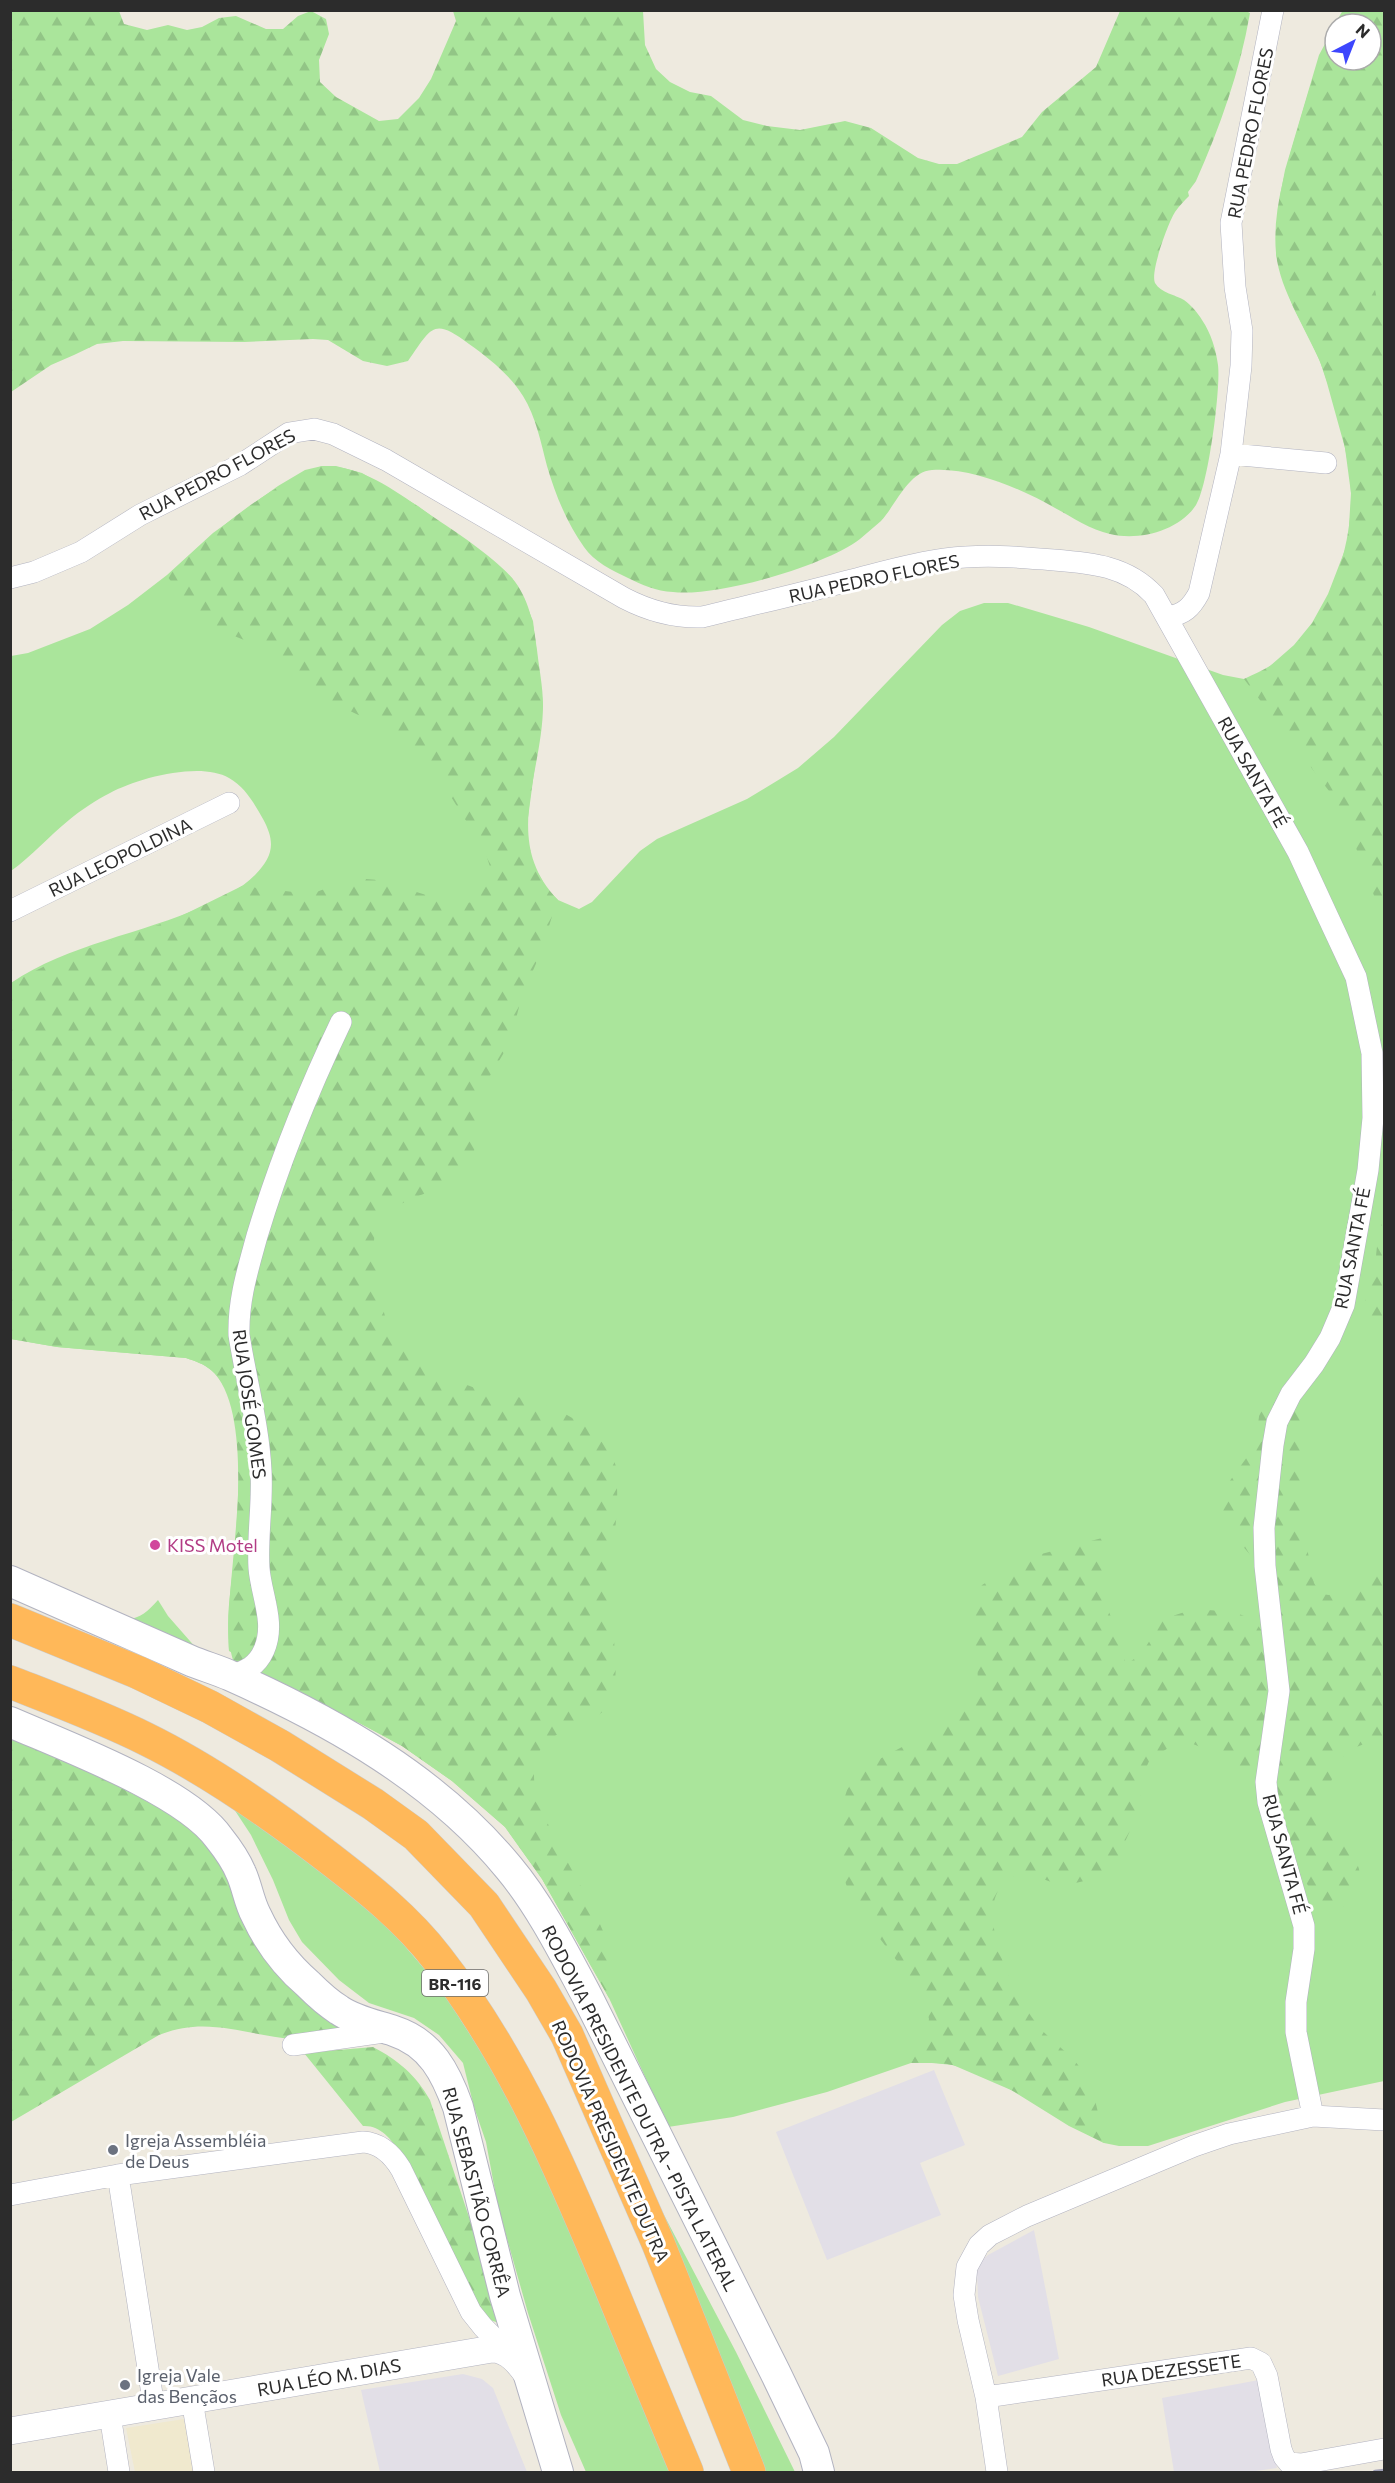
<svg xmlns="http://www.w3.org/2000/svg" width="1395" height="2483" viewBox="0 0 1395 2483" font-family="Commissioner,sans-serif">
<defs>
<pattern id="forest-firs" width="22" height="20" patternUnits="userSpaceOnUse" patternTransform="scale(1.5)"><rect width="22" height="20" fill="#aae59b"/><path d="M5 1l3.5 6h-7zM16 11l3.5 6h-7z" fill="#92c586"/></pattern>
</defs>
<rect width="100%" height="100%" fill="#eeeadf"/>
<!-- industrial -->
<path fill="#e2dfe7" d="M934,2070l31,75 -45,18 21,52 -114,45 -51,-128z
M1034,2230l25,129 -61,17 -20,-79 -1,-25 4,-11 7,-6z
M463,2374l19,5 11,9 34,84h-147l-19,-82z
M1259,2380l18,88 -29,4h-74l-12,-74z"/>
<!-- education -->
<path fill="#f0e9ce" d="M184,2419l12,53h-61l-9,-44z"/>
<!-- grass -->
<path fill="#aae59b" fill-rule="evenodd" d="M1343,11h41v2070l-99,21 -137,44h-29l-15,-3 -35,-17 -58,-36 -58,-25 -21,-2h-21l-84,29 -94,25 -65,10 -59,-129 -67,-119 -37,-52 -53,-46 -50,-35 -173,-95c-7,-66 36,-236 -18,-281 -7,-6 -16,-9 -25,-12l-129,-11 -46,-8v-356c57,-39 131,-49 193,-77 18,-8 37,-17 51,-31 18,-19 21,-32 8,-56 -9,-16 -18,-32 -34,-41 -28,-17 -92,0 -119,15 -14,7 -29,17 -41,27 -21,17 -37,36 -58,51v-215l17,-3 62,-24 38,-24 39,-30 46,-42 65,-47 27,-16 17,-4h14l26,7 56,33 72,54 22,18 12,21 9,22 10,84 -17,128 5,28 16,28 11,11 21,9 13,-7 48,-51 17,-12 90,-40 51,-31 36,-31 108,-112 18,-14 24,-8h24l81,24 134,48 21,4 17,-5 33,-29 18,-22 16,-29 20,-52 3,-49 -6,-45 -18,-65 -7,-22 -27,-54 -11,-30 -6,-22v-23l4,-36 5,-26 34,-115zM1335,24h36v36h-36z
M158,1600l10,16 36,41 -78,-37c15,-2 22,-9 32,-20z
M230,1803l38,25 118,96 53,62 75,117 160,369h-88l-25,-57 -33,-102 -30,-106 -12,-65 -12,-35 -11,-44 -24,-28 -25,-17 -45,-15 -30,-23 -37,-38 -13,-22 -16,-40 -22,-45z
M644,2177l92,175 59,120h-30z"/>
<!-- forest -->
<path fill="url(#forest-firs)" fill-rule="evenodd" d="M1343,10l41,1v250c-15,24 -9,32 0,57v604l-31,-82 -24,-49 -85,-112c10,-5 22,-10 32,-17 49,-37 76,-108 75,-168 0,-34 -18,-100 -31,-132 -14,-36 -40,-70 -44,-109 -4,-44 11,-87 23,-129 12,-40 22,-78 44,-114zM1335,24h36v36h-36z
M1246,11l4,2c-10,58 -30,114 -54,168l-8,11 1,4c-5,5 -10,10 -14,16 -7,11 -25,60 -20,71 6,10 21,12 29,17 7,5 14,13 18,20 9,13 14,30 16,45 3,23 -10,122 -22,140 -17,26 -57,36 -86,29 -19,-4 -38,-17 -55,-26 -33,-19 -84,-41 -123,-38 -23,1 -37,36 -51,51 -7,6 -14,12 -21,18 -35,27 -143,58 -187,53 -17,-1 -31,-7 -45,-14 -16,-8 -34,-16 -44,-31 -17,-24 -29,-53 -37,-81 -6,-23 -11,-49 -24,-70 -13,-21 -34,-38 -54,-52 -36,-27 -37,-17 -61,17l-21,5 -24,-5 -35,-21 -15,-1 -69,3 -121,-1 -26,3 -23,11 -23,10 -40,27v-381h108l5,13 23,6 21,-5 19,5 15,-3 17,-9 17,-2 30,13h17l15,-13 13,-5 15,8 3,15 -10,26 1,22 16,15 43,24 19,-2 21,-21 12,-19 25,-58 -3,-10h190l2,34 11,24 14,13 20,10 21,4 32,24 24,6 33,4 45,-9 26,7 47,30 21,6h18l65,-27 20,-25 54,-45 24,-56z
M322,466c42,-1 77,28 110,50 24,16 62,41 80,62 17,20 22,47 25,72 2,18 6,37 6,55 0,69 -42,136 15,195 -8,19 -12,40 -20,59 -5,12 -11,24 -16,38 -5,15 -7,30 -13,45 -7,17 -20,32 -26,49 -7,22 0,46 -12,67 -23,41 -71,32 -92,66 -9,14 -4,38 -1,54 3,15 4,32 10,47 10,28 52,51 79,60 16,6 31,8 47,11 37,8 84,28 100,65 4,8 3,18 3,27 2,39 -10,77 -7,116 2,26 11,70 1,95 -13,36 -76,20 -77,76 -1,40 54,115 69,156 8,22 6,44 6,67l-67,-119 -37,-52 -53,-46 -50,-35 -43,-23 -66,-27 -58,-30c-13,-35 -4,-72 -1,-109 4,-46 14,-155 -23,-187 -7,-6 -16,-9 -25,-12l-129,-11 -46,-8v-356l52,-26 110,-37 69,-34 69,8 43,-16 24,2 77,24 19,-2 12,-16 5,-16 -6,-19 -52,-83 -16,-18 -17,-15 -77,-37 -39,-41 -17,-12 -18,-3 -27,-11 -37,-31 -18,-24c46,-43 96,-88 155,-110z
M1384,1217v130l-10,-18 -9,-27 10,-36 3,-30z
M1268,1393h11l15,14 6,9 3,34 -2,68 13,65 6,10c3,0 6,2 9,2 14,-1 45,-27 55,-36v92l-4,18 4,20v47l-30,12 -16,13 -10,30 -10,14c2,6 4,16 8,21 13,17 26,19 33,43 4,17 -8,46 -30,37 -25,-10 -58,-91 -70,-117l-21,-9 -20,-23 -10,-7 -20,-8 -18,5 -20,12 -8,18 -2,31 -27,61c-17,9 -36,17 -57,14 -12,-2 -26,-13 -39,-8 -55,20 -2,123 22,152 13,15 31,26 42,42 15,21 18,50 23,74 -46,-22 -104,-67 -152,-78 -13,-3 -28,-2 -41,-2l15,-27 3,-17 -4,-17 -9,-16 -64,-84 -9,-27 -4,-30 3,-39 5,-16 9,-15 16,-12 60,-32 38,-24 5,-12 3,-14 -1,-18 -8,-39 1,-18 12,-21 48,-28 72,-19 3,8 -1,23 5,43 12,30 5,23 16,-12 21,-34 31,-10 41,3 20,9 10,15 7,-56 -51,-59 -2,-17 5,-15 31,-43 6,-44z
M11,1738l90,39 87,46 22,21 135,185c-15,4 -34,11 -50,10 -49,-3 -87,-24 -136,-4l-148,87z
M373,2047c25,13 43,28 57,53l75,225 -15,-5 -9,-9 -81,-159c-9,-13 -20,-27 -37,-26l-59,-73z"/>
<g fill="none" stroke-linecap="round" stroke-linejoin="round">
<!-- minor casing -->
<g stroke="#b2b3c0" stroke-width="22">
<path id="minor" d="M1231,454l95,9
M10,578l24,-6 47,-20 59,-37 100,-50 49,-32 25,-4 19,5 53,26 238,138c25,13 50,20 78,19 49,-12 97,-23 146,-36 32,-8 65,-18 97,-22 37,-5 73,-2 109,1 38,3 73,6 100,35l144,257 30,65 28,60 16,76 1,65 -5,52 -24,135 -14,33 -16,26 -23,30 -14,28 -4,23 -9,83 1,38 14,125 -13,91 2,20 36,124v23l-8,53v30l17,84
M1168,617c16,-3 23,-9 31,-24l32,-139 10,-88 1,-35 -7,-44 -4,-64 42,-213
M10,911l219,-108
M230,1676c16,-5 27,-10 34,-26 12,-27 -3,-55 -5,-82 -2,-32 4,-65 2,-97 -2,-45 -15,-91 -22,-136 -1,-35 9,-66 18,-99 22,-73 51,-145 84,-214
M293,2045l91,-13
M118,2175l36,232
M10,2195l108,-20 245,-33c17,1 29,12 38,27l70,143 12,15 29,29
M986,2397l265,-39 10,5 6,13 14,73 3,8 5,6 12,1 83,-15
M192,2400l12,72
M110,2415l9,57
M997,2472l-11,-75 -18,-77 -4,-25 3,-28 12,-22 11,-10 37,-19 167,-70 35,-12 84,-18 71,4"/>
</g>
<!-- tertiary casing -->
<g stroke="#b2b3c0" stroke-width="28">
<path id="tertiary" d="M10,2431l482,-82c17,0 28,15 37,28"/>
</g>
<!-- secondary casing -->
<g stroke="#b2b3c0" stroke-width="32">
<path id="secondary" d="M10,1581c60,26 119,53 179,79 14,6 29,10 42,16 103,46 206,104 278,192 31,37 55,85 78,128l188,376 39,81 5,19
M10,1722c55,24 176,69 209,116 8,10 17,23 22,35 6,13 8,29 15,42 12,26 30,50 52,69 9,9 20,19 31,26 16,11 37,15 55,21 37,12 52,42 64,76l47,189 53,176"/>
</g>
<!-- motorway casing -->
<g stroke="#ccc" stroke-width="34">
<path id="motorway" d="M10,1620l127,52 73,35 70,39 93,58 43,31 68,70 57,85 26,45 91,208 91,229
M10,1682c46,18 92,35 136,57 65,32 126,75 183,119 39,30 78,61 108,100 76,97 124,210 171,323 26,64 53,128 79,191"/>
</g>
<!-- minor -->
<use href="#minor" stroke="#fff" stroke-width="21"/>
<!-- tertiary -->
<use href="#tertiary" stroke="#fff" stroke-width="27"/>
<!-- secondary -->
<use href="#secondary" stroke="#fff" stroke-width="30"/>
<!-- motorway -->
<use href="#motorway" stroke="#ffb859" stroke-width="33"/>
<!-- rail -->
<path stroke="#a1a1b7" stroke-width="4.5" d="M1375,2472l9,-1"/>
</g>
<!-- markers -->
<circle fill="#d1479c" stroke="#fff" stroke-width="2" cx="155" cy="1545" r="6"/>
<g fill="#6b7280" stroke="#fff" stroke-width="2">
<circle cx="113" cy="2150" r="6"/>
<circle cx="125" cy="2385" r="6"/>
</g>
<g text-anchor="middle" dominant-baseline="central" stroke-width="6" stroke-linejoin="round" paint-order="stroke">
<!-- shield labels -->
<rect fill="#fff" stroke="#6b6b6b" stroke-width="1.5" x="422" y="1970" width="66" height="26" rx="4.5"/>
<g font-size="16" font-weight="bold" fill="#2c2c2c">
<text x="455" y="1983">BR-116</text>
</g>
<!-- street labels -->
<g font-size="18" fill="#2c2c2c" stroke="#fff">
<text transform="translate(1250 133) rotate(-79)">RUA PEDRO FLORES</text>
<text transform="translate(217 474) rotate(-28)">RUA PEDRO FLORES</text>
<text transform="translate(874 578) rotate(-12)">RUA PEDRO FLORES</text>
<text transform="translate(1253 772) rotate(61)">RUA SANTA FÉ</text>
<text transform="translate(120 857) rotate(-26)">RUA LEOPOLDINA</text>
<text transform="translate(1352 1248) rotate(-79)">RUA SANTA FÉ</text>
<text transform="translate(250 1404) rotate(82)">RUA JOSÉ GOMES</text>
<text transform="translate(1285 1854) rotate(75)">RUA SANTA FÉ</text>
<text transform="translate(640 2108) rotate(63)">RODOVIA PRESIDENTE DUTRA - PISTA LATERAL</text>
<text transform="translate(611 2141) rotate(66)">RODOVIA PRESIDENTE DUTRA</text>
<text transform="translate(477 2192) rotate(75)">RUA SEBASTIÃO CORRÊA</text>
<text transform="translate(1171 2370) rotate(-8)">RUA DEZESSETE</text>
<text transform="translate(329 2377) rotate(-10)">RUA LÉO M. DIAS</text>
</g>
<!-- hotel labels -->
<g font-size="18" fill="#b23c85" stroke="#fff" text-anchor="start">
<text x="167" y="1545">KISS Motel</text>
</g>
<!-- worship labels -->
<g font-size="18" fill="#5b616d" stroke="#fff" text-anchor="start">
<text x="125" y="2140">Igreja Assembléia<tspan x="125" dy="21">de Deus</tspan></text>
<text x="137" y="2375">Igreja Vale<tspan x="137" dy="21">das Bençãos</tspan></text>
</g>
</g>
<!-- border -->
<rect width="1395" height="2483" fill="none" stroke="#2c2c2c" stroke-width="24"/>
<!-- north arrow -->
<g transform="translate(1353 42) rotate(42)"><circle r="28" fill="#ffffff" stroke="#ababab" stroke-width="1.5"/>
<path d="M0-4.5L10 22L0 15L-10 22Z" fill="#3d46fd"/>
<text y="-9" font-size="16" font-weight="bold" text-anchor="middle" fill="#2c2c2c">N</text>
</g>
</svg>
